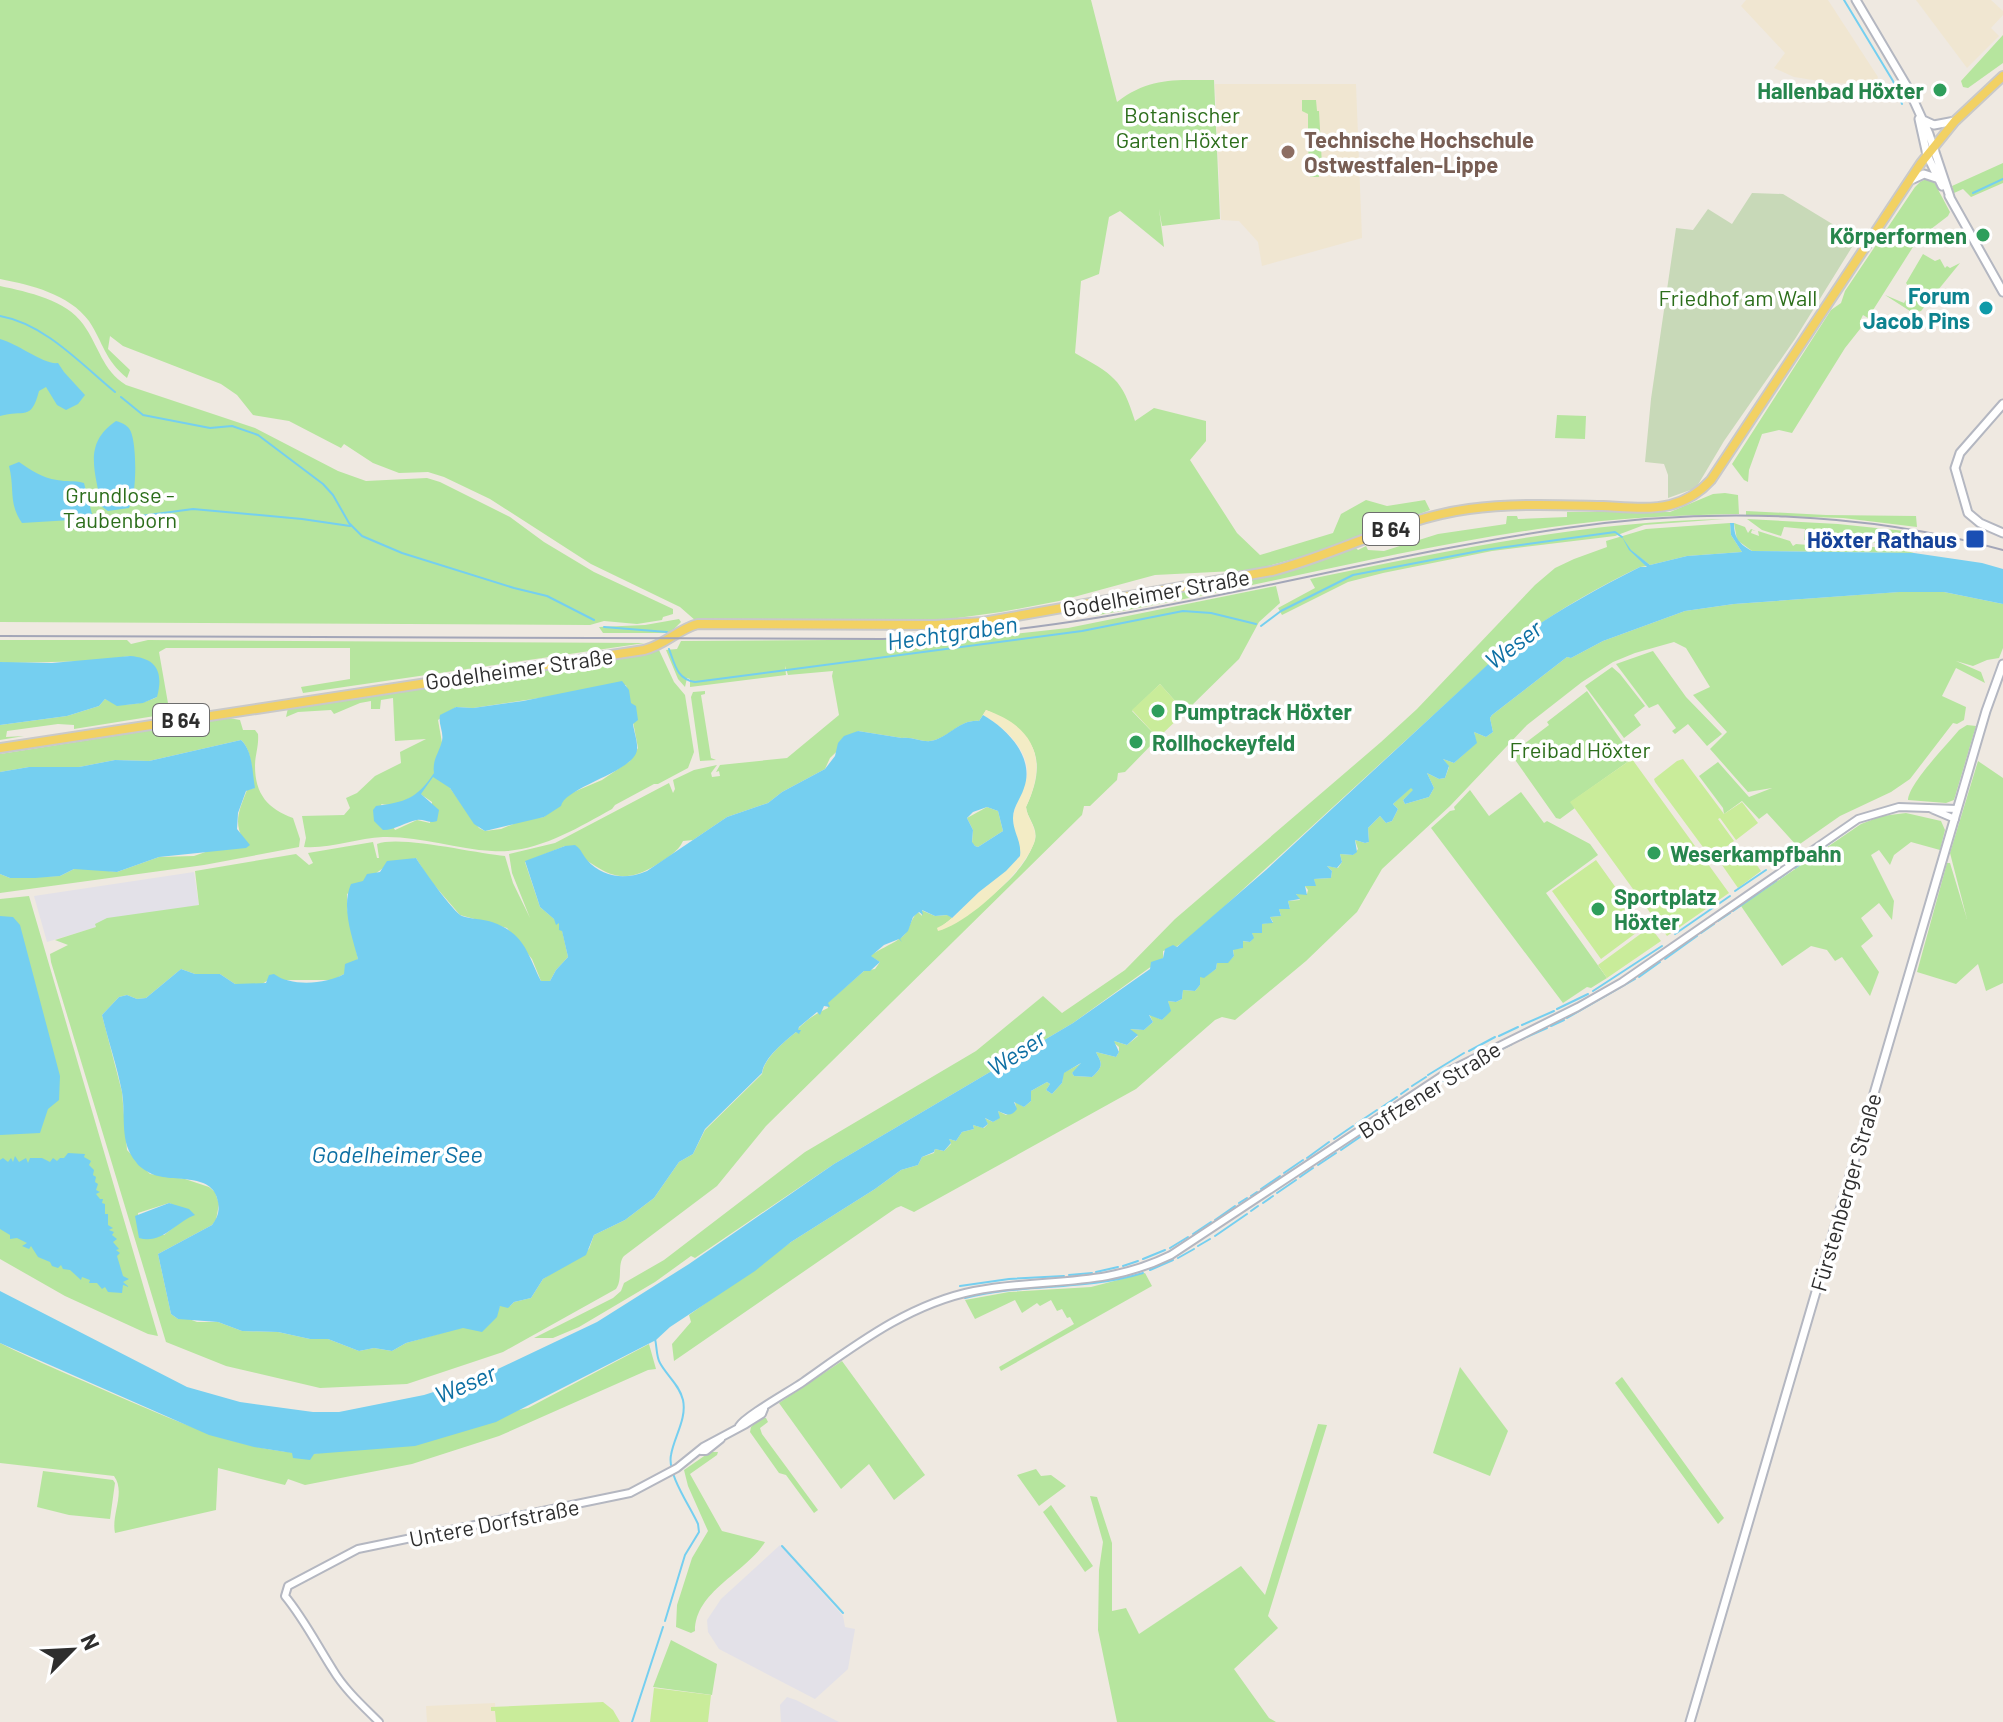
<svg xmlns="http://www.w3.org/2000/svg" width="2003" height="1722" viewBox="0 0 2003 1722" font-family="Barlow,sans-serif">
<rect width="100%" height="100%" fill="#efe9e1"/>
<!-- industrial -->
<path fill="#e3e1e8" d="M194,872l5,33 -102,22 -50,15 -13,-46z
M780,1545l63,71 2,11 10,2 -7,40 -33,30 -96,-50 -11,-17 -1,-12 14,-21z
M787,1697l9,3 43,22h-58l-1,-17z"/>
<!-- education -->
<path fill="#f0e6d1" d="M1746,0h82l50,77 -2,5 -13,2 -31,-1 -38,-6 -20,-9 11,-15 -44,-47z
M1916,0h75l12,11v4l-12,13 8,8 -32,32z
M1215,84h141l6,154 -100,28 -4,-24 -19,-21 -18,-1z
M495,1703l1,19h-69l-1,-16z"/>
<!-- green -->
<path fill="#b6e59e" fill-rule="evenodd" d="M0,0h1091l26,102c32,-25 58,-22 97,-22l6,139 -58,7 -3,-17 5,38 -44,-36 -11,6 -10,57 -18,7 -6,72c38,22 47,25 60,68l19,-13 52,13v20l-16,19 47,73 23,22 73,-22 8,-19 25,-14 21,6 38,-6 5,10 -111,42 -65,18 -99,5 -96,26 -58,11 -51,7 -254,2 -16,-14 -89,-43 -101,-65 -46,-22 -16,-5 -29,1 -26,-10 -29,-19 -3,4 -52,-27 -36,-6 -16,-20 -16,-11 -98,-38 -13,-10 -2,13 22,21 -3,8c-23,-19 -23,-34 -38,-57 -20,-27 -58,-36 -89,-42z
M2003,35v28l-35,25 -5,-1 -2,-6z
M1302,100h14l1,11h2l3,54 -3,1v11h-9l-2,-31h4v-12l-4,-1v-19l-6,-3z
M2003,163v20l-32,14 -8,-8 -9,4 -2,-7z
M1928,178l6,4 16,30 -2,4 -30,23 -50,79 -5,-3 -3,6 4,3 -19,24 -53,85 -13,-3 -17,4 -13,36 -1,12 -4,-2 -12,-16 99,-154 10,-7 4,-12 70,-104 5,-5z
M1923,254l12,7 5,-2 5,9 2,-2 3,2 10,-5 -39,48 -8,2 -28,-18 19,8 5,-9 -3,-2 3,-5 -3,-4z
M0,286c28,6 66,14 83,38 16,22 19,46 43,61l129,43 83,43 28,10 61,-3 13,4 70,35 34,25 50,30 79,37v5l-10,3 -1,3 -25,4 -33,-3 -14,4 -590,-3z
M1557,415l29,1 -1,23 -30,-1z
M1725,493l13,2 1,19c-63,1 -125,4 -187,13 -155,22 -305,63 -459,89l-3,-10c90,-14 180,-26 265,-59l3,3 8,-4 2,4 16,1 54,-17 68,-10 1,-8h10l1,3 49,-2v-5h103l43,-18z
M1746,511l80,4 90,1 1,11 -74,-9 -97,-3z
M1725,519l-81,6 -29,11 -123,15 -109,22 -35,9 -66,33 -4,-7 37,-20 -5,-9c136,-28 275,-58 415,-60z
M1747,519l91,5 77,8 -3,8h-13l-3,3 -80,-1 -12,-2 1,-11 -21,-2 -3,9 -19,-6z
M1730,523l1,12 11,17 -55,4 -37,9 -15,-11 12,12 -7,1c-46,22 -88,47 -129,77l-320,293 -15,10 -13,4v7l-90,65 -239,141 -139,94 -4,-2 -36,26 -76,45 -26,11h-19l79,-40 8,-7 3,-8 40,-23 141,-108 171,-101 67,-55 19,17 63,-43 50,-51 206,-177 36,-33 118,-124 20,-17 19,-9 33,-12 -1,-6 40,-12z
M1734,523l11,4 3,6 3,-4 5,2 -4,-1 -1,3 8,3 -1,-5 32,10 3,5 3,-2 36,3h73l2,4 7,2 -162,-2 -15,-11z
M1276,586l4,17 -21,19 -20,37 -54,53 -25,-28 -28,27 26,27 -33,34 -7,1 -1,7 -27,26h-6l-2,9 -316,311 -49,60 -93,70c-7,8 -1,23 -8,33l-113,63 -96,32 -87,4 -94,-22 -60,-24 -115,-380 -1,-8 18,-9 -13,-5 41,-13 -1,-3 12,-6 92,-13 -4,-34 101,-17 13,11 4,-2 -5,-10 65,-11 4,16h2l-2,-14c24,-9 100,10 128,12l8,27 17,35 -18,-45 -3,-19 46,-11 114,-60 4,10 2,-4 -2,-9 21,-10 23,-5 -6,8 1,4 8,-1 -1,-5 -3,1 4,-7 67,-7 52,-43 -7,-39 1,-5 -45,4 -3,-9 1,9 -96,12v-8l-3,-1 -2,9 -7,-8 -12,-29 11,-1 4,-8 289,-2 98,-11zM986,710c47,22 64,46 40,97 1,12 14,22 8,36 -16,42 -60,64 -97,87l15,-12 -4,-3 -13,1 -14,-6 1,6 -4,-4c-9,8 -8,21 -19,27 -10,7 -18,9 -29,17l10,6 -5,7 -11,2 -37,32 1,5c-10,4 -22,12 -31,22l3,3 -4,-1c-12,10 -32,26 -34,42l-57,56 -12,24 -14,8 -25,36 -29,22 -31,15 -5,14 -46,30 -12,19 -17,4 -4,4h-10l-21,24 -16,-3 -57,16 -14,8 -18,-3 -15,3 -31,-12h-18l-32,-7 -36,-1 -24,-9h-21l-8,-3h-11l-7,-5 -13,-60 54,-29 4,-5 3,-16 -4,-12 -6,-5 -24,-8 -35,-5 -23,-24 -5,-58 -20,-77 17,-18 8,-2 10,4 9,-1 35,-29 14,5h25l15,10 26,1 7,-5h65l11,-6 14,-15 -11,-51v-14l39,-28 30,-8 13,21 31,36 47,13 25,31 9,22h9l6,-11 12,-13 -6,-27 -3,-7 -19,-16 -15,-45 40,-16c34,20 50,45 91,19 11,-7 22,-13 27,-24l10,-1 34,-23 41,-14 14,-11 43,-23 5,-11 28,-27 44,7c11,-2 22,6 33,2 16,-5 27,-21 44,-19zM169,1203l7,3 11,11 -23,18 -25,-2 -1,-20z
M1899,592h45l59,12v44l-4,10 -12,2 -14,6 -17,-5 25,11 4,11 -29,-15 -14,28 24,11 -2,13 -7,4 -4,-1 -43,56 -19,13 -51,24 -43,30 -30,-33 -8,6 -17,-18 -18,13 -1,-6 -24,-32 19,-14 31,35 23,-9 -24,4 -38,-43 17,-17 -34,-37 17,-8 -24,-39 -12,-6 -39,11 -22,9 -31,20 -55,43 -77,81 -68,63 -25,43 -51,49 -71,59 -13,-3 -7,3 -79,69 -222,123 -13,-6 -5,2 -222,153 -2,-17 19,-22 -2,-7 102,-73 84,-53 26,-19 17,-5 4,-8 12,-4 1,-4 9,2 7,-7 -2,-5 7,2 6,-9 12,-3 -1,-4 11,3 4,-4 -4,-6 9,4 6,-4 -1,-7 8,4 10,-6 -1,-8 9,6 7,-6v-10l16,-9 3,2 -4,6 6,4 10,-11 1,-10 19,-10 1,2 -11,8 2,3 18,1c13,-12 9,-14 4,-25l20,5 3,-5v-5l-6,-5 1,-1 13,4 11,-9 -9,-7 15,1 9,-8 -4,-8 13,6 8,-9 -2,-10 8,1 6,-3 1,-9 12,1 5,-6v-8h4l12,-8 1,-6 11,-1 6,-6 -1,-7 10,-1 -1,-7 8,1 3,-4 -1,-5h9l1,-9 11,-2 -3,-5 11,-1 -2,-7h11l-2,-8 12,-1 -4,-6h11l1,-4 -3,-4h10l-1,-7 17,-1 1,-7 -5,-5 11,2 4,-6 -2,-8 13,1 5,-6 -3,-9 10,3 4,-1 -1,-14 12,-12 6,7 6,-2 6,-12 -5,-5 18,-17 3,3 -11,10 2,4 24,-7 5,-9 -7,-15 12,6 6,-1 4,-11 -6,-8 11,4 22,-20 -2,-11 12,5 7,-5 -3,-14 2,-3 75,-58 4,1 32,-17 82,-30 49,-7z
M679,619l2,3 -11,11h-67l-4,-6 46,-2z
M0,640h127l4,4 17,-4 497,3 -342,50 -2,-6 49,-8v-31h-184l-7,4 10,57 16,-3 1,5 -112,18v-4l-16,-1 -51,7 -1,6 18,-1 -24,4v-15l67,-9 32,-10 6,-7c16,9 35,6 52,-2l-27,-41 -35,5 -88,2 -7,-1z
M659,650l15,32 11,13 9,57 -6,16 -30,16h-4l-39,21 -3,4c-36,20 -77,45 -120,42 -36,-2 -72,-15 -109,-14 -26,1 -53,12 -79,10l2,-9 -4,-22 42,-1 6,-7 -4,-10 11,-5 18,-17 26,-13 -1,-11 26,-13 -31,2 -2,-43 -12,2 -1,9h-9v-8l-11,2 -26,11 -3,-4 -33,2 -12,5 2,-9zM626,685l12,63 -8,13 -28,19 -33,14 -25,23 -21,3 -22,9 -16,2 -6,-3 -29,-40 -12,-68 18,-13 17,1zM419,793l13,9 -2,21 -13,-3 -22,10 -14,-26c12,3 27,-4 38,-11z
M1653,651l33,46 36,37 -15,12 -19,-22 -13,10 -3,-3 4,-3 -18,-24 -9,4 -33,-44z
M1612,667l8,7 25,32 -11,9 7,10 -17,13 -39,-52z
M705,691v3l-4,1 10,63 5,2 -16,1 -9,-64 2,-5z
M1587,691l36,52 -2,2 3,5 -1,2 6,9 -58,41 4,6 -15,11 -4,-1 -45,-64 38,-29 -2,-3z
M229,718l11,2 3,10h12l3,4c1,12 -3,21 -3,32 0,28 13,43 38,52l7,21 -1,8 -95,18 -204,28v-19l10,4 50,-2 14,-7 10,-1 33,4 42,-15 35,-1 49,-17c-10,-17 -3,-31 4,-49l7,-2c-3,-16 -1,-37 -13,-48l-92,21 -34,-1 -36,7h-50l-29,5v-18z
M1967,725l9,1 -22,74 -8,3 -38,-3c1,-17 39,-55 51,-70z
M1978,761l25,17v205l-17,8 -8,-27 -22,20 -39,-12 30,-109h3l17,56 -17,-66z
M1470,790l19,26 32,-24 23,31 3,-2 43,23 8,11 -52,38 61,85 -16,10 -4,-1 -24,16 -132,-175 19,-17 5,-1 -1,-3z
M987,807l11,4 5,20 -25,16 -3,-1 -3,-3 1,-13 -6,-12z
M1906,813l35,8 4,9 -5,20 -29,-8 -17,13 -4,10 -11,-15 -8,5 23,46 -2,19 -13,-17 -18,15 12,18 -12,10 18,26 -9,24 -28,-39 -7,4 -8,-11 -16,-4 -29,20 -41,-60 120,-82 21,-8z
M29,896l129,440 -10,-2 -83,-38 -65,-37v-360z
M1145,1273l7,13 -151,85 -2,-4 75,-43 -4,-7 -3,1 -5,-9 -5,2 -6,-11 -11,6 -3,-3 -15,10 -7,-13 -40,19 -10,-19 44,-8 82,-5z
M0,1343c37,19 75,34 113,51 66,28 128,58 201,60l214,-46 121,-64 7,25 -8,1 -149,66 -87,28 -107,21 -17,-6 -3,6 -67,-17 -2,42 -101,23c-4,-18 11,-41 -1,-57l-114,-13z
M842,1361l83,114 -31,25 -25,-36 -28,25 -62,-86z
M1460,1367l48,64 -18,45 -57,-23z
M1622,1377l102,141 -6,6 -103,-141z
M761,1418h5l2,4 -8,6 2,6 56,76 -4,3 -28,-38 -7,-2 -29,-41 1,-5z
M1318,1424l9,1 -59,191 10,12 -44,41 35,49 7,4h-159l-19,-92 1,-60 4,-28 -13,-46 7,1 15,46v68l14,-3 13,26 102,-68 24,29z
M710,1452h8l-1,3 -27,19 32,57 43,11c-19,31 -70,49 -70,89l-4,2 -15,-6 1,-22 15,-47 16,-27 -20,-45 -4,-16z
M1036,1469l5,7 10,-1 15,11 -27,20 -22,-31z
M43,1471l70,9 2,3 -5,36 -41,-4 -32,-8z
M1051,1505l42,61 -8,6 -42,-60z
M671,1640l46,24 -5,31 -59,-8z"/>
<!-- sand -->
<path fill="#f3ecc5" d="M986,710c49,17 62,50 40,97 1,12 13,22 8,36 -10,28 -66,81 -96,88l-1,-3c16,-7 26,-22 39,-33 15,-14 30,-24 44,-39 -1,-13 -7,-26 -7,-38 1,-14 12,-28 14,-43 3,-25 -24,-49 -44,-60z"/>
<!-- cemetery -->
<path fill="#c8d9b8" d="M1752,193l31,1 74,45 -62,100 -71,102 -28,47 -28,10v-23l-4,-11 -19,-2 6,-63 25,-171 17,2 15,-21 24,15z"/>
<!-- pitch -->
<path fill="#c9ec9a" d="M1160,684l25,28 -27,26 -26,-28z
M1632,759l97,134 -62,43 -97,-134z
M1683,759l41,55 18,-12 16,21 -22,17 -16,-22 -2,1 16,22 -23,17 -56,-76 -1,-3 23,-18z
M1745,848l16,23 -23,17 -16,-23z
M1596,860l48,67 -43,32 -49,-68z
M1650,927l11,14 -54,37 -9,-13z
M654,1688l57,7 -3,27h-58z
M603,1702l10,8 7,12h-124l-1,-11h-4v-4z"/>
<!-- water -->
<path fill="#75cff0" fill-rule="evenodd" d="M0,339c17,4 44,26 58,24l6,9 21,23 -7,9 -12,6 -9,-5 -11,-18 -7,4c-8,31 -15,18 -39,25z
M116,421c7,2 13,5 15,11 6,15 6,64 -2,76l-21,3 -7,-5c-5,-34 -19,-62 15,-85z
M19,462c12,8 23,16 38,18 10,2 16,0 27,3l8,31 -21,6 -49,3c-14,-20 -7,-34 -13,-57z
M1730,523h4c0,16 6,21 18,28l162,2 68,10 21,6v35l-59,-12h-44l-166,12 -49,7 -82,30 -32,17 -4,-1 -75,58 -2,3 3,14 -7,5 -12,-5 3,11 -23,20 -11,-4 6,7 -4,12 -6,1 -12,-6 7,15 -5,9 -24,7 -2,-4 10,-10 -2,-2 -18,16 5,5 -6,12 -6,2 -6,-7 -12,12 1,14 -4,1 -10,-3 2,12 -4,3 -13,-1 2,8 -5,6 -10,-2 5,5 -1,7 -17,1 2,7h-11l2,9 -11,-1 4,5 -12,2 2,8h-11l2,7 -11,1 3,6 -11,1v9h-10l2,5 -4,4 -7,-1v7l-10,2 1,6 -6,7h-11l-1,6 -12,9 -4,-1v8l-5,6 -12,-1 -1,9 -6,3 -8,-1 3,10 -9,9 -13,-5 4,7 -9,8 -14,-1 8,6 -11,10 -13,-4 5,11 -3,5 -20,-5c5,11 9,13 -4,25l-18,-1 -2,-3 9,-10 -17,10 -2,10 -10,11 -6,-4 4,-6 -3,-2 -16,9v10l-7,6 -10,-5 3,7c-6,9 -12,5 -19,2l2,7 -7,4 -8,-4 3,6 -5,4 -10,-3 1,4 -12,3 -6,9 -7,-2 2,4 -7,8 -9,-2 -1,3 -12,5 -4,8 -17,5 -26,19 -84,53 -36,29 -85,56 -14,13 -160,82 -81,24 -101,8 -4,6 -17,-2 -1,-5 -38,-6 -45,-12 -209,-92v-52l187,96 53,15 73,10h26l85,-17 57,-18 116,-55 92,-58 145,-100 239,-141 77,-54 1,-7 12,-4 2,-9 8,-4 4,2 89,-77 244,-226c42,-30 84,-54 130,-77h7l-18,-17 -7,-13 9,13 19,15 37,-9 55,-4 -11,-17z
M130,656c26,2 34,15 27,41l-14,6 -26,3 -12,-7 -6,7 -32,10 -67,9v-63l52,1z
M622,681l7,9 2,13 5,3 2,14 -5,4c1,8 5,18 4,26 -3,22 -72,37 -76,56l-17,11 -59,14 -11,-7 -24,-36 -17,-11 -12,17 18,16 -2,11c-9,3 -12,-2 -20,-1 -12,2 -21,10 -34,10l-9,-9 -1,-11 3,-4c29,-4 41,-7 58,-33 -2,-13 5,-20 8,-32 2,-9 -4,-17 -2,-26l16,-8 17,1 50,-7z
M983,715c25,14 52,43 41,73 -3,10 -11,19 -11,30 0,14 9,24 7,38l-14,15 -27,21 -27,26 -5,-3 -12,1 -13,-6 1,5 -4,-3 -6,5 -5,14 -8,8 2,3 -3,-3 -15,6 -13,11 9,6 -10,9h-6l-36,32 2,4 -6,-1 -4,9 -3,-3 -18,15 -1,3h3l-2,4 -3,-2c-12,10 -32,26 -34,41l-57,56 -12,25 -14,8 -25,36 -29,22 -31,15 -8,20 -43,24 -12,19 -17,4 -6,6 -8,-2 -3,11 -15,15 -19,-4 -57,15 -14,8 -18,-3 -15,3 -31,-12h-18l-32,-7 -36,-1 -24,-9 -40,-3 -7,-5 -13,-60 54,-29c5,-6 8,-14 6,-23 -5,-32 -49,-18 -68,-29 -4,-2 -12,-7 -14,-11 -17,-20 -10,-45 -14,-70 -5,-26 -14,-52 -20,-77l17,-18 8,-2 10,4 9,-1 35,-29 14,5h25l15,10 31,-1 3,-8 5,-1c17,13 53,10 70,0l1,-10 13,-5c-6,-23 -17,-52 -7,-75l12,-3 4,-7 13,-2 7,-11 29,-3c6,10 38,55 46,58 8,3 21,3 30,6 33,12 34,29 49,59h9l6,-11 12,-13 -6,-26 -3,-1v-7l-3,2 -2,-6 -14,-12 -15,-46 40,-15 10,-1c7,5 7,9 12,15 16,18 39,20 60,11l80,-54 41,-14 14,-11 43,-23 10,-13 3,-13 6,-7 14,-5 44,7c11,-2 22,6 33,2 15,-5 27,-21 44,-19zM987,807l11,4 5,20 -25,16 -3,-1 -3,-4 1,-12 -6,-12 6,-6z
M241,740c12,11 11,32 14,48l-9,3 -8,22 -1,16 13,16 -4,3 -87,9 -42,15 -43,-3 -14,7 -25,2h-25l-10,-4v-102l29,-5h50l36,-7 34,1z
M0,916l13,1 7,8 40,151 -1,24 -11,9 -8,24 -40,2z
M68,1153l17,1 -1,3 7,4 -2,4 5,5 -1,5 3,2 -1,5 3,2 -2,6 4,2 -4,2 4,5h3l-1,4 3,1v10h3v11l5,3 -4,2 5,2 -2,3 5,4 -4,3 6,7 -3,1 4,3 -3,3 6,20 6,3 -6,3 6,5 -6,-2 -1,8 -14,-1 -3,-5 -3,2 -5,-6h-8l1,-3 -8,-3 -1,3 -11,-10 -7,-1 -2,-4 -3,3 -6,-2 -2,-4 -12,-5 -7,-11 -2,3 -7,-3 5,-3 -10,-5 -7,1v-4l-10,-6v-69l3,-2 5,4 3,-4 2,4 2,-6 4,6 7,-4 2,5 2,-5h12l8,4 3,-4 4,3 3,-3h4z
M169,1203l20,6 6,6c-18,6 -33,30 -56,23l-4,-22z"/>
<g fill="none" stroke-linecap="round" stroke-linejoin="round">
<!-- stream -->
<path stroke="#75cff0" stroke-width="2" d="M1844,0l49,81 9,23
M1973,193l30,-14
M0,316c45,8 81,48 115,76
M121,397l22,18 67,13 22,-2 26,9 65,49 10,11 16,28 13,13 40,17 112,35 33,8 47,24
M103,521l90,-12 109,10 48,7
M1261,626l20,-15 72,-36 131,-25 131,-18 7,5
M604,627l63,5
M669,649c6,16 8,30 26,33l387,-51 101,-20 28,2 45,11
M1817,852l30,-21
M1795,868l18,-13
M1780,878l11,-8
M1735,891l31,-21
M1733,911l43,-30
M1718,921l12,-8
M1701,933l13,-9
M1675,934l55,-38
M1665,959l32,-23
M1639,977l21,-15
M1593,991l69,-45
M1557,1009l31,-15
M1567,1018l68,-39
M1522,1025l32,-14
M1551,1026l13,-6
M1499,1036l19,-9
M1520,1040l27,-12
M1469,1051l26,-14
M1475,1062l37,-18
M1428,1075l36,-22
M1441,1082l29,-17
M1412,1086l14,-9
M1401,1094l7,-5
M1421,1095l16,-10
M1382,1107l15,-10
M1397,1112l19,-13
M1356,1124l21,-14
M1379,1124l14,-10
M1364,1134l11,-8
M1334,1139l19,-13
M1341,1150l19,-13
M1307,1158l22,-16
M1318,1165l18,-12
M1284,1173l19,-13
M1300,1177l13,-9
M1261,1189l19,-13
M1277,1193l19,-13
M1251,1196l6,-4
M1239,1203l8,-5
M1263,1203l10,-7
M1251,1211l7,-5
M1215,1220l20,-14
M1193,1234l18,-12
M1215,1236l32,-22
M1198,1246l12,-7
M1170,1248l18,-11
M1178,1258l16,-9
M1143,1259l22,-9
M1123,1266l15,-5
M1150,1270l23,-10
M1096,1272l22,-5
M1069,1275l23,-2
M960,1286l49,-7 55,-3
M965,1298c59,-15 119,-7 178,-25
M655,1339c2,7 1,17 5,24 7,13 19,21 23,37 4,19 -9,37 -12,55 -4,19 19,51 27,69l1,8 -14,23 -20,66
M782,1546l61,67
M632,1722l31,-95"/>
<!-- tertiary casing -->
<g stroke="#b4b7c1" stroke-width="10">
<path id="tertiary" d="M1929,808l26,11
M739,1426c6,-10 51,-35 64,-44 54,-38 106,-78 171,-91 71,-14 128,-2 197,-36l280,-185 127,-63 44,-25 236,-163 41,-12 58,2
M701,1451h5l15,-12
M379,1722c-16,-16 -34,-32 -46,-52 -16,-25 -29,-51 -48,-74l3,-10 70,-37 272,-56 47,-25 26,-21 43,-23 16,-10 2,-5"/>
</g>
<!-- secondary casing -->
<g stroke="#b4b7c1" stroke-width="11">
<path id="secondary" d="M1856,0l52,88 21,46 21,63
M1919,119l8,36 15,31
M1923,120l11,5 21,-4
M1911,180l13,-6 12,4
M1949,196l54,96
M2003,404l-43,49 -5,15 13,45 12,10 23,10
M1690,1722l296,-1011 17,-47"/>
</g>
<!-- primary casing -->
<g stroke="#c9c9c9" stroke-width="12">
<path id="primary" d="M0,748l644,-98c21,-5 34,-21 54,-26l237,1 48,-3 289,-51c67,-17 128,-53 197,-62 44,-6 90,-4 134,-3 22,1 46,4 67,-1 16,-4 30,-13 41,-25l210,-317 34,-42 48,-45"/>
</g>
<!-- tertiary -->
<use href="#tertiary" stroke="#fff" stroke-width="6"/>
<!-- secondary -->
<use href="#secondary" stroke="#fff" stroke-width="7"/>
<!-- primary -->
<use href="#primary" stroke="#f2d163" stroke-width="8"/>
<!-- rail -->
<path stroke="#a3a6b8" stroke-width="2" d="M0,636l882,3c232,-5 455,-78 684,-111 143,-21 297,-17 437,22"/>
</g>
<!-- markers -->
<g fill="#2e9e5b" stroke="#fff" stroke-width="3">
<circle cx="1940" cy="90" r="8"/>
<circle cx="1983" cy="235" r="8"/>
<circle cx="1158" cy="711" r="8"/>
<circle cx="1136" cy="742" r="8"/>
<circle cx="1654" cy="853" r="8"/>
<circle cx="1598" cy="909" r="8"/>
</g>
<circle fill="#8d6e63" stroke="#fff" stroke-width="3" cx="1288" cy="152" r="8"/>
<circle fill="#0f9aa8" stroke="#fff" stroke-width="3" cx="1986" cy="308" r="8"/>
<rect fill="#1a4fb4" stroke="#fff" stroke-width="3" x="1965" y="529" width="20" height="20" rx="4"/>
<g text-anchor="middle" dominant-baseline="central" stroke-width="7" stroke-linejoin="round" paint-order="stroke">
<!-- shield labels -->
<g fill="#fff" stroke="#6d6d6d" stroke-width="2">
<rect x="1363" y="513" width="56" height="32" rx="6"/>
<rect x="153" y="704" width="56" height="32" rx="6"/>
</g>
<g font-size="20" font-weight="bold" fill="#2e2e2e">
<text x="1391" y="529">B 64</text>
<text x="181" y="720">B 64</text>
</g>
<!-- leisure labels -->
<g font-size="22" font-weight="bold" fill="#27864d" stroke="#fff" text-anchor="start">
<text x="1924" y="90" text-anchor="end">Hallenbad Höxter</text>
<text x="1967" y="235" text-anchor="end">Körperformen</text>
<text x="1174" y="711">Pumptrack Höxter</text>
<text x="1152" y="742">Rollhockeyfeld</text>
<text x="1670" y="853">Weserkampfbahn</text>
<text x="1614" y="896">Sportplatz<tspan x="1614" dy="25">Höxter</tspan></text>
</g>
<!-- park labels -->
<g font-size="22" fill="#2c6e1b" stroke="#fff">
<text x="1182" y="114">Botanischer<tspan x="1182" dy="25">Garten Höxter</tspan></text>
<text x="1738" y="297">Friedhof am Wall</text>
<text x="120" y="494">Grundlose -<tspan x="120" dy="25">Taubenborn</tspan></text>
<text x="1580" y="749">Freibad Höxter</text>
</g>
<!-- education labels -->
<g font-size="22" font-weight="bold" fill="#785e54" stroke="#fff" text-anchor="start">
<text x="1304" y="139">Technische Hochschule<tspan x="1304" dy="25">Ostwestfalen-Lippe</tspan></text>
</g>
<!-- culture labels -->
<g font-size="22" font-weight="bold" fill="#0d838f" stroke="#fff" text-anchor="end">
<text x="1970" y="295">Forum<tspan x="1970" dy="25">Jacob Pins</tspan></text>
</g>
<!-- transit labels -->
<g font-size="22" font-weight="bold" fill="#164399" stroke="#fff" text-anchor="end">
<text x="1957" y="539">Höxter Rathaus</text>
</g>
<!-- street labels -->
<g font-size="22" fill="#2e2e2e" stroke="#fff">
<text transform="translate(1156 592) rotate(-10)">Godelheimer Straße</text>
<text transform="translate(519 668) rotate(-8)">Godelheimer Straße</text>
<text transform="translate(1429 1089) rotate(-32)">Boffzener Straße</text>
<text transform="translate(1845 1192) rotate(-74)">Fürstenberger Straße</text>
<text transform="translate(494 1522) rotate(-11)">Untere Dorfstraße</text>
</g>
<!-- water labels -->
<g font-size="24" font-style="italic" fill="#0d6fa3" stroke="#fff">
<text transform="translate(952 632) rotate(-8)">Hechtgraben</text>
<text transform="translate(1513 644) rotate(-37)">Weser</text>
<text transform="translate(1016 1052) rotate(-33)">Weser</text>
<text x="397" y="1153">Godelheimer See</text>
<text transform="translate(465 1383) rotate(-23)">Weser</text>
</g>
</g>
<!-- north arrow -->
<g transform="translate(72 1650) rotate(66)" stroke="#ffffff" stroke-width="6" paint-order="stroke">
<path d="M0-6L14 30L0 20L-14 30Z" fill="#2e2e2e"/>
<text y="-12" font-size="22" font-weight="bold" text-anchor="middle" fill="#2e2e2e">N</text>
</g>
</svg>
